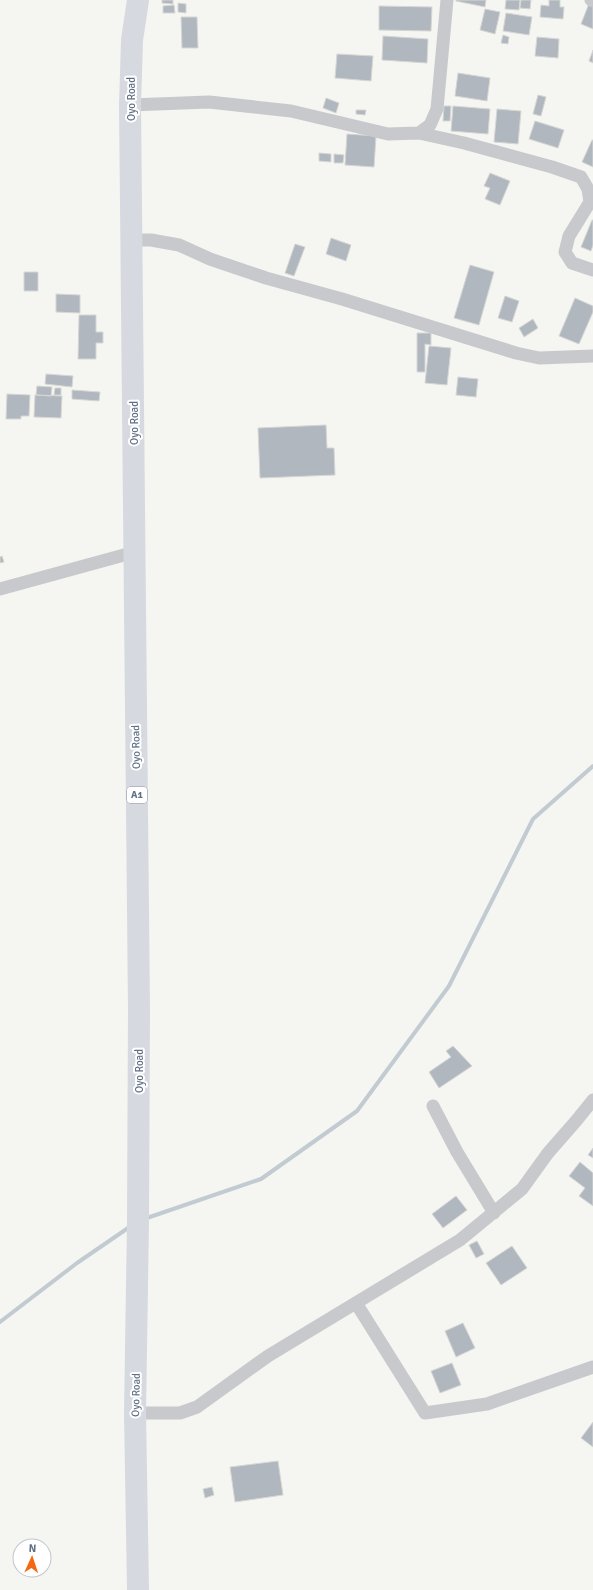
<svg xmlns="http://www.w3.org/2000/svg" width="593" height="1590" viewBox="0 0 593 1590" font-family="Signika,sans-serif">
<rect width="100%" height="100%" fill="#f5f6f1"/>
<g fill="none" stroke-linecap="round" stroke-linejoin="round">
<!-- stream -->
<path stroke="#c2cbd2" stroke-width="4" d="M144,1219l117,-40 96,-68 92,-125 84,-167 60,-53
M0,1322l77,-59 54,-37"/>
</g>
<!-- building -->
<path fill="#b1b7bf" stroke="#d6d7d4" d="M162,0h11v4l-11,-1z
M456,0h30l-1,7 -29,-6z
M506,0h14l-1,10 -14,-1z
M521,0h10l-1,9 -10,-1z
M549,0h11v7h4l-1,12 -23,-2 1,-12 8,1z
M590,1l3,1v27l-12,-5z
M178,3l8,1v9l-8,-1z
M174,5l1,8h-12v-7z
M379,6l53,1 -1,24 -52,-1z
M485,9l15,3 -5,22 -15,-4z
M506,13l26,4 -3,18 -26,-4z
M181,17h16l1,31h-16z
M503,35l6,2 -1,7 -7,-1z
M383,36l45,3 -1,24 -45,-3z
M537,37l22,2 -1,19 -23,-2z
M593,50v13l-4,-2z
M337,54l36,2 -2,25 -36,-3z
M458,73l32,5 -3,23 -32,-5z
M538,95l8,2 -5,19 -8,-2z
M326,98l13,5 -3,10 -13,-5z
M444,106h7l-1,15h-7z
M453,106l37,3 -2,25 -37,-3z
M497,109l24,2 -3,33 -24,-2z
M356,110h10l-1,5 -9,-1z
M535,121l29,9 -6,18 -29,-9z
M347,134l29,2 -2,31 -29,-2z
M592,140h1v27l-11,-5z
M319,153l12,1v8l-12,-1z
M334,154l10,1 -1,8h-9z
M490,173l20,8 -10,24 -15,-6 5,-11 -6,-2z
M592,220h1v25l-2,6 -10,-4z
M331,238l20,7 -5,16 -20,-7z
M295,244l10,3 -11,29 -9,-3z
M470,265l24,7 -15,53 -25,-7z
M24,272h14v19h-14z
M56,294l24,1v18l-24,-1z
M505,296l14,5 -7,21 -14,-4z
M575,298l18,8v6l-14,32 -20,-8z
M79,315h17v17h7v11h-7v16h-18z
M533,319l5,9 -14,9 -5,-9z
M417,333h14v12l-6,-1v28h-8z
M429,346l22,2 -4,37 -22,-2z
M46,374l27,2 -1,11 -27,-3z
M458,377l20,2 -2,18 -20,-2z
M37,386l15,1 -1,9 -15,-1z
M55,388h6v7h-7z
M72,390l28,2 -1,9 -27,-2z
M7,394l23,1 -1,21h-8v3h-15z
M35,395l27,1 -1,22 -27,-1z
M326,425l1,23h7l1,27 -75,3 -2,-50z
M2,556l2,6 -4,1v-6z
M453,1046l19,20 -33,22 -10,-16 22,-15 -5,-6z
M593,1148v10l-5,-3z
M580,1162l13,11v33l-14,-10 6,-8 -16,-12z
M456,1196l11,14 -24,18 -11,-14z
M477,1241l7,13 -8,4 -7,-13z
M512,1246l15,22 -26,17 -15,-22z
M463,1323l12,25 -19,9 -11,-26z
M452,1363l9,22 -21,8 -9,-22z
M593,1422v25l-12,-9z
M278,1461l5,34 -48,7 -5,-35z
M212,1487l2,8 -9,3 -2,-9z"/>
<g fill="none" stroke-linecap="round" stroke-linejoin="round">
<!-- minor -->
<path stroke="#c7c9cd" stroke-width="13" d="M591,0l2,1
M130,105l79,-3 82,9 97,23 31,-1 11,-8 7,-16 10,-109
M419,133l45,10 88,24 29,10 7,12 2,13 -21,34 -4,16 7,11 21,7
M133,240h18l28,5 31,14 56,19 76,21 174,54 23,5 54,-2
M0,589l135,-37
M433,1106l24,46 37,61
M356,1303l69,110 62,-9 106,-37
M135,1413h45l17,-6 71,-51 192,-116 62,-51 26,-36 28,-32 17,-21"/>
<!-- trunk -->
<path stroke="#d6d9df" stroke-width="22" d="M138,0l-6,40 -2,65 9,905 -1,211 -3,192 3,177"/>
</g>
<g text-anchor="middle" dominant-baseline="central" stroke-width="4" stroke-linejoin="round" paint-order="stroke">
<!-- shield labels -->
<rect fill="#fff" stroke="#909baa" stroke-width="1" x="127" y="787" width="20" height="16" rx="3"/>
<g font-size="10" font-weight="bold" fill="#617086">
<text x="137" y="795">A1</text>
</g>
<!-- street labels -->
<g font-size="11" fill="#617086" stroke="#fff">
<text transform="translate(131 99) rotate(-90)">Oyo Road</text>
<text transform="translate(134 423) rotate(-90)">Oyo Road</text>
<text transform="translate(136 747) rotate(-91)">Oyo Road</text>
<text transform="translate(139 1071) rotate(-90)">Oyo Road</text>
<text transform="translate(136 1395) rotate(-89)">Oyo Road</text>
</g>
</g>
<!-- north arrow -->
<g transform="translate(32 1558) rotate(3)"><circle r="19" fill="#ffffff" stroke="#c0c6cf"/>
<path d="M0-3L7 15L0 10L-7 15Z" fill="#f56812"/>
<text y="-6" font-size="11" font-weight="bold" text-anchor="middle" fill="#617086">N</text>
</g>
</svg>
